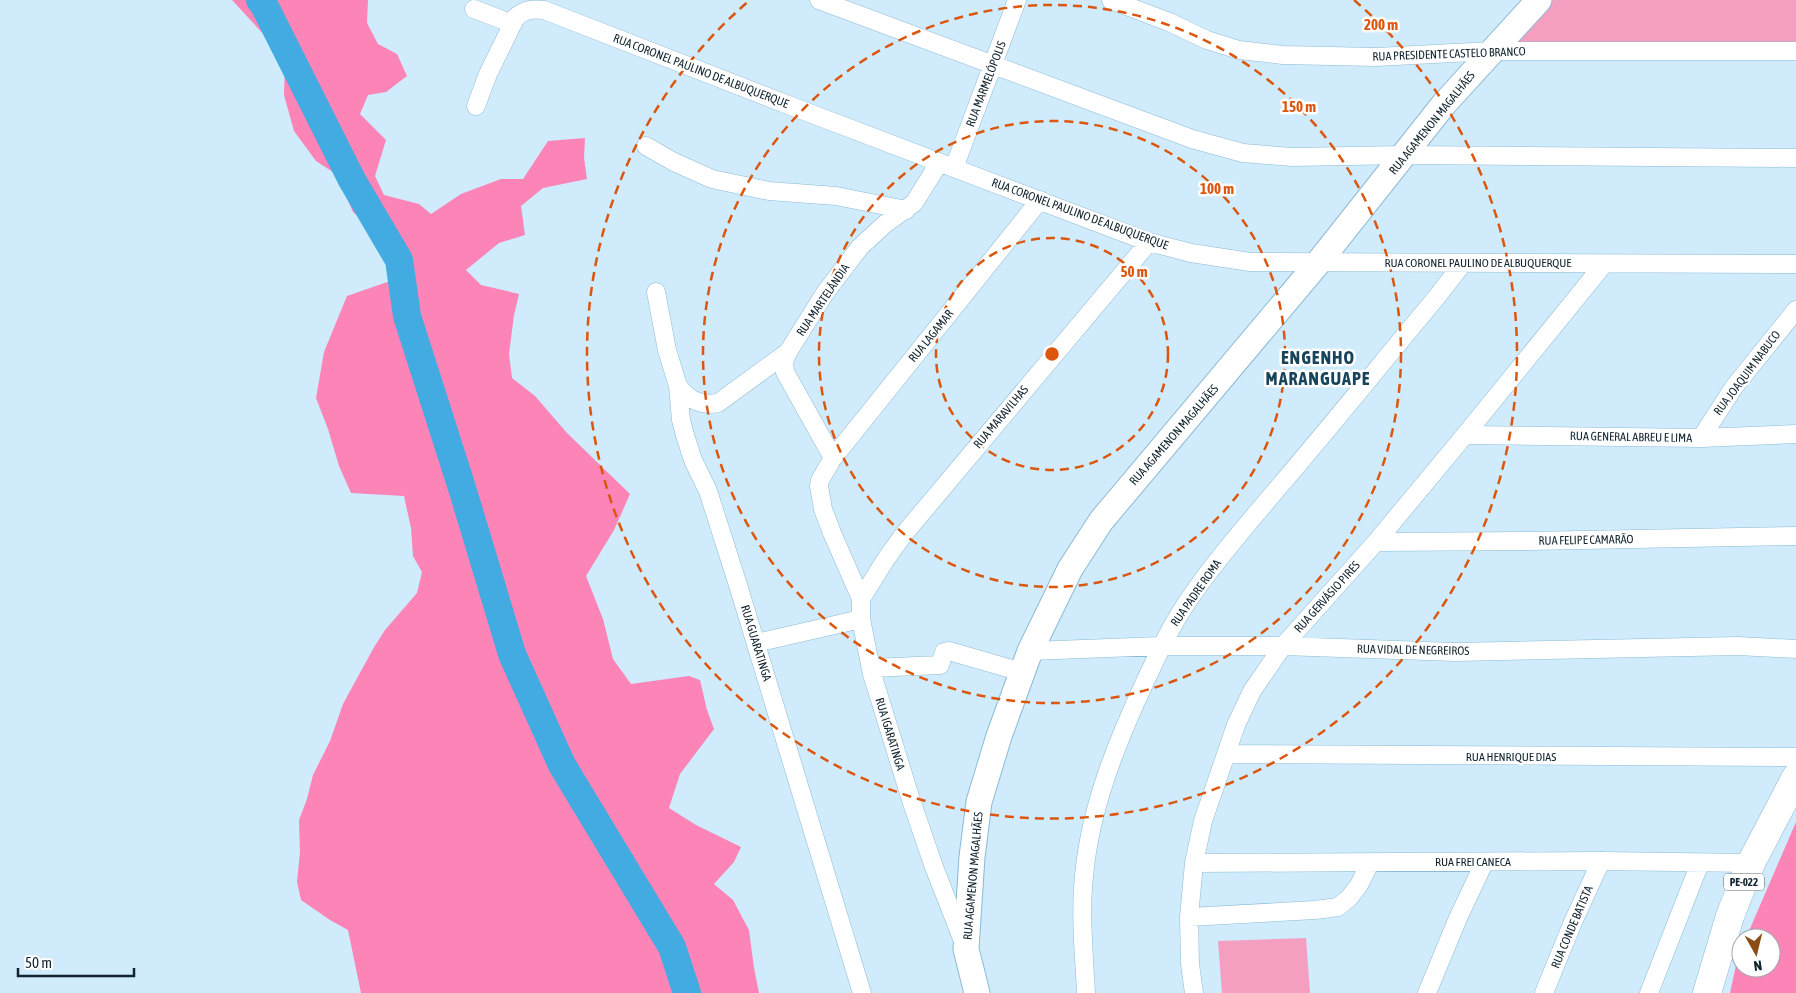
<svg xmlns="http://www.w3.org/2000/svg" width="1796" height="993" viewBox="0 0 1796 993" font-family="'Asap Condensed',sans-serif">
<rect width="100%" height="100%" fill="#cfebfc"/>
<!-- green -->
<path fill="#f59fc0" d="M1541,0h255v49l-294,-1z
M1306,938l4,55h-88l-4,-52z"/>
<!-- forest -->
<path fill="#fc84b6" d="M232,0h136l-1,23 11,21 19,10 10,22 -21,16 -18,3 -8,19 26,26 -11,36 9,19 35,9 12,10 30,-20 40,-15h22l25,-38 37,-3 -1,20 3,21 -44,9 -22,18 4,29 -26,8 -33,27 15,15 38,9 -5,21 -5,39 3,24 23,18 32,37 63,61 -16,36 -28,46 17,43 10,40 18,25 58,-8 11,4 7,30 7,19 -34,45 -11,34 27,17 45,22 -7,15 -20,22 19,16 16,30 5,38 5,25h-398l-13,-63 -18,-10 -29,-20 -4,-18 3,-30 -1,-32 8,-21 6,-24 17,-34 13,-37 30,-55 12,-19 32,-37 5,-21 -9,-16 -2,-28 -7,-32 -53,-3 -12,-27 -11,-37 -12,-31 8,-46 23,-56 46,-16 -16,-47 -24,-21 -17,-38 -20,-13 -22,-30 -10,-36 1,-32 -18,-25z
M1796,822v171h-66l7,-32 4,-11v18h30v-30h-25z"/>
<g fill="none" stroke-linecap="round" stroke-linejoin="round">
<!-- river -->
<path stroke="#42abe2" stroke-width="28" d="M260,0l4,5 88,175 47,80 8,56 55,172 50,166 50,111 110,182 15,46"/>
<!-- street casing -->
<g stroke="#8dbad6" stroke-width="19">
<path id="street" d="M819,0l373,139 51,14 49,4 113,-2 391,3
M1111,0l58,22 38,18 32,10 44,5 93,2 116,-6h304
M474,9l39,15
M476,106l12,-32 28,-57c9,-8 17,-8 28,-7l247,96 318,121 40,15 42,11 59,9 546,2
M646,146l28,16 38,17 57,12 67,5 70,14
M954,168l63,-168
M656,292l11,58 11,36 3,34 4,15 8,25 15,31 30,94 124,408
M678,386c11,14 22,20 40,17l70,-51
M1465,435l236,3 95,-4
M1701,438l33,-51 62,-77
M833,458l-48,-86 -1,-10 4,-10 37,-59 35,-46 25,-23 29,-21 25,-40
M1376,542l153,-1 267,-5
M861,599l25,-40 18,-25 245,-292
M756,643l105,-24
M1030,651l131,-5h122l172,6 283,-6 58,3
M871,668l69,-3 4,-13 5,-1 73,21
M1226,754l570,3
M1194,863l407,-2 150,2
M1189,917l126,-7 23,-3 11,-9 10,-13 11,-22
M963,941l-29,-74 -22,-64 -40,-129 -11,-55v-20l-29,-66 -9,-24 -4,-23 1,-6 13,-22 207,-258
M1086,993c-2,-39 -6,-79 -2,-117 6,-67 32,-132 60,-192 14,-30 27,-59 46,-86 27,-40 62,-79 93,-116 52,-61 102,-123 153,-184l27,-35
M1194,993l-4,-29 -1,-47 5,-54 9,-42 33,-96 16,-34 31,-45 93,-104 89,-107 139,-171
M1427,993l31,-75 26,-55
M1544,993l29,-71 28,-61
M1649,993l51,-130"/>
</g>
<!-- secondary casing -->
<g stroke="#8dbad6" stroke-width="27">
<path id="secondary" d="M977,993l-11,-44 6,-92 7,-55 20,-66 31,-85 40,-82 31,-48 217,-258 126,-159 95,-104"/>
</g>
<!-- primary casing -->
<g stroke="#8dbad6" stroke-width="29">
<path id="primary" d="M1707,993l23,-77 21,-53 45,-86"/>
</g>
<!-- street -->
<use href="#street" stroke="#fff" stroke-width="18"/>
<!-- secondary -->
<use href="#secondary" stroke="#fff" stroke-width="25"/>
<!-- primary -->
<use href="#primary" stroke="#fff" stroke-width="28"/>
</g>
<!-- distance rings -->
<g fill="none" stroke="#dd560e" stroke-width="2.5" stroke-dasharray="9 6">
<circle cx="1052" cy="354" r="116"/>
<circle cx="1052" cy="354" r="233"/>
<circle cx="1052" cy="354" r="349"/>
<path d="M1354 0A465 465 0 1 1 750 0"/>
</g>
<g text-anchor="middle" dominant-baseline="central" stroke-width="5" stroke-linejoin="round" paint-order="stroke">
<!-- shield labels -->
<rect fill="#fff" stroke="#59666d" stroke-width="1" x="1724" y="873.5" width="40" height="17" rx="4"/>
<g font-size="11" font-weight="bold" fill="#12242f">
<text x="1744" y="882">PE-022</text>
</g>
<!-- street labels -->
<g font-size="12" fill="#12242f" stroke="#fff">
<text transform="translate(1449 54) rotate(-2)">RUA PRESIDENTE CASTELO BRANCO</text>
<text transform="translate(701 71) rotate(21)">RUA CORONEL PAULINO DE ALBUQUERQUE</text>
<text transform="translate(986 84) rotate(-69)">RUA MARMELÓPOLIS</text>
<text transform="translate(1432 123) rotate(-51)">RUA AGAMENON MAGALHÃES</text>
<text transform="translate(1080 214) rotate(20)">RUA CORONEL PAULINO DE ALBUQUERQUE</text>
<text x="1478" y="263">RUA CORONEL PAULINO DE ALBUQUERQUE</text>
<text transform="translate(823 300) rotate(-56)">RUA MARTELÂNDIA</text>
<text transform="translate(931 336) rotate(-51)">RUA LAGAMAR</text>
<text transform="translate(1747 373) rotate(-53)">RUA JOAQUIM NABUCO</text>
<text transform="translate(1001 417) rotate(-50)">RUA MARAVILHAS</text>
<text transform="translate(1174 435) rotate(-49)">RUA AGAMENON MAGALHÃES</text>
<text transform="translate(1631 437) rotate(1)">RUA GENERAL ABREU E LIMA</text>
<text transform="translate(1586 540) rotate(-1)">RUA FELIPE CAMARÃO</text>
<text transform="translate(1196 593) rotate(-55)">RUA PADRE ROMA</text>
<text transform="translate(1327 597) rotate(-48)">RUA GERVÁSIO PIRES</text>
<text transform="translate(756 643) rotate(73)">RUA GUARATINGA</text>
<text transform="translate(1413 650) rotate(1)">RUA VIDAL DE NEGREIROS</text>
<text transform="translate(890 734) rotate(73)">RUA IGARATINGA</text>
<text x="1511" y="757">RUA HENRIQUE DIAS</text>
<text x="1473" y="862">RUA FREI CANECA</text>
<text transform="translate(973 876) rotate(-85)">RUA AGAMENON MAGALHÃES</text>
<text transform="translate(1572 927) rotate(-67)">RUA CONDE BATISTA</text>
</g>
<!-- district labels -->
<g font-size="18" font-weight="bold" letter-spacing="1" fill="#18445b" stroke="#fff">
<text x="1318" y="357">ENGENHO<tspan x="1318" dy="21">MARANGUAPE</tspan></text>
</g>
</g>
<circle cx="1052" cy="354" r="8" fill="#dd560e" stroke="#fff" stroke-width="2.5"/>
<g font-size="15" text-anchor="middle" font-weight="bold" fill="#dd560e" stroke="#fff" stroke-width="5" stroke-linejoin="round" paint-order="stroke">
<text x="1381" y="30">200 m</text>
<text x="1299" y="112">150 m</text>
<text x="1217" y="194">100 m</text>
<text x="1134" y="277">50 m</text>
</g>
<!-- north arrow -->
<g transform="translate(1756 953) rotate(172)"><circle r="24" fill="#ffffff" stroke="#a0a7ac"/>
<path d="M0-4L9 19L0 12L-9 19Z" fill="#8c4c15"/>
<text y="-8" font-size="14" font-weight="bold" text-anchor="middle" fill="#12242f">N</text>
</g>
<!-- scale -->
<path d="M18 968v8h116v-8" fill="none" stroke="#12242f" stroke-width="2.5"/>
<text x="25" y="968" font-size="15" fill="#12242f" stroke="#ffffff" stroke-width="4" paint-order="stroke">50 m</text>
</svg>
